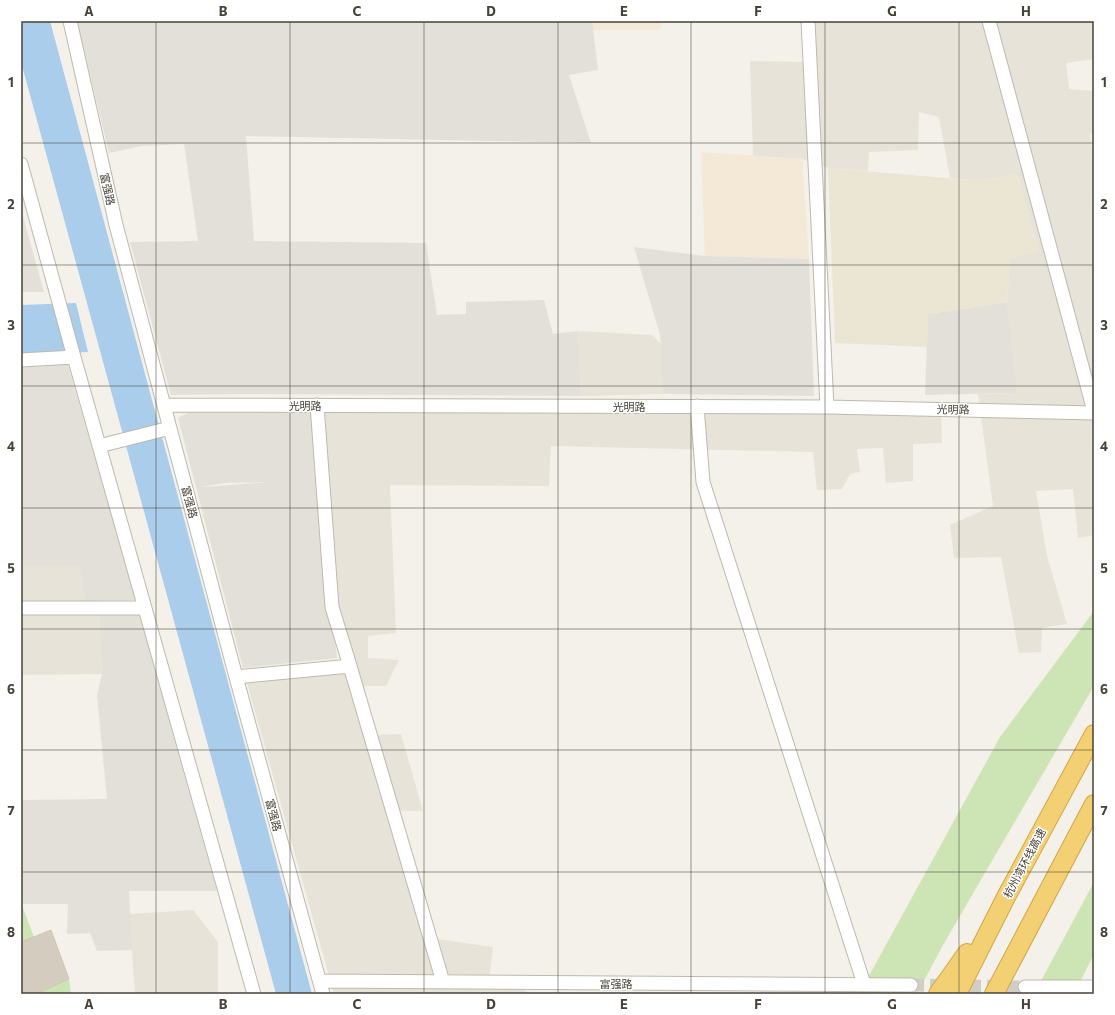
<svg xmlns="http://www.w3.org/2000/svg" width="1115" height="1015" viewBox="0 0 1115 1015" font-family="Commissioner,'Noto Sans SC',sans-serif">
<rect width="100%" height="100%" fill="#f3f1e9"/>
<!-- residential -->
<path fill="#e7e3d8" d="M812,21h282v38l-28,4 3,26 25,2v43h-4l3,25h1v376l-16,3 -5,-49 -37,2 11,65 20,68 -25,4 -1,24 -22,1 -18,-96 -47,1 -4,-33 43,-19 -15,-112 38,-1 -9,-91 3,-44 28,-8 -21,-76 -35,7 -32,-3 -11,-61 -20,-5 -1,38 -49,2 -1,19 -40,-3 -26,-9 -49,-3 -3,-95 60,1z
M578,331l74,4 9,9 2,50 -82,2z
M317,405l624,4 1,34 -29,1v37l-27,2 -3,-35 -26,1 3,23 -10,2 -8,15 -25,1 -4,-38 -262,-6 -2,40 -159,-1 6,148 -28,3v22l31,2 -13,26h-22l6,49 31,-1 22,77h-30l37,127 63,9 -4,35 38,9v3h-193l-87,-311 95,-9 8,-8 -18,-59z
M21,566h58l6,35 14,13 3,60 -81,1z
M193,910l25,32v52h-83l-6,-80z"/>
<!-- commercial -->
<path fill="#f3e9d6" d="M592,21h71l-3,9h-68z
M701,152l101,7 7,100 -104,-3z"/>
<!-- industrial -->
<path fill="#e3e0da" fill-rule="evenodd" d="M77,21h186l1,2 45,-2h283l6,49 -29,5 22,68 -345,-7 8,105 172,2 11,72 29,-1v-12l78,-2 9,34 25,-3 3,65 -335,-2 -75,1 -41,-153 68,-1 -14,-97 -42,2 -33,7z
M21,209l23,83h-23z
M634,247l71,9 104,3 5,137 -151,-2 -3,-59z
M1007,302l10,91 -92,2 3,-81z
M67,362l69,238 -51,1 -6,-35h-58v-201z
M203,405h114l3,82 17,171 -94,10 -65,-250zM269,482l-66,5h-1l22,-4z
M99,614h40l78,277h-88l3,59 -35,1 -7,-18 -23,1 1,-30h-47v-104l86,-1 -10,-104 5,-21z"/>
<!-- education -->
<path fill="#ebe6d4" d="M828,168l154,13 35,-7 21,76 -28,8 -3,44 -79,12 -1,33 -92,-4z"/>
<!-- green -->
<path fill="#cde5b5" d="M1094,611v75l-151,259 -26,49h-58l141,-257z
M1094,882v72l-20,40h-40z
M21,903l13,34 -13,5z
M69,979l2,15h-35z"/>
<!-- water -->
<path fill="#aacdec" d="M21,21h29l262,973h-36l-255,-932z
M76,303l12,49 -67,3v-50z"/>
<!-- building -->
<path fill="#d4cdbf" stroke="#cfc5b3" d="M51,930l18,49 -33,15h-15v-52z"/>
<g fill="none" stroke-linecap="round" stroke-linejoin="round">
<!-- minor-tunnel -->
<path stroke="#d1cec6" stroke-width="13" stroke-dasharray="13 6" stroke-linecap="butt" d="M911,985l114,2"/>
<!-- minor casing -->
<g stroke="#beb9ac" stroke-width="15">
<path id="minor" d="M70,21l46,204 120,452 87,317
M808,21l19,386
M989,21l105,390
M21,164l53,193 180,637
M21,360l53,-3
M164,405l663,2 267,6
M317,405l15,202 18,59
M697,406l6,76 161,502
M99,446l71,-18
M21,608h124
M236,677l114,-11 93,316
M320,981l591,4
M1025,987h69"/>
</g>
<!-- highway casing -->
<g stroke="#d3a544" stroke-width="20">
<path id="highway" d="M938,994l29,-41
M957,994l49,-97 88,-163
M994,994l100,-190"/>
</g>
<!-- minor -->
<use href="#minor" stroke="#fff" stroke-width="13"/>
<!-- highway -->
<use href="#highway" stroke="#f4d074" stroke-width="18"/>
</g>
<!-- grid -->
<path fill="none" stroke="#474238" stroke-width="1" stroke-opacity="0.55" d="M156,21v973M290,21v973M424,21v973M558,21v973M691,21v973M825,21v973M959,21v973M21,143h1073M21,265h1073M21,386h1073M21,508h1073M21,629h1073M21,750h1073M21,872h1073"/>
<g text-anchor="middle" dominant-baseline="central" stroke-width="3" stroke-linejoin="round" paint-order="stroke">
<!-- street labels -->
<g font-size="11" fill="#474238" stroke="#fff">
<text transform="translate(108 189) rotate(77)">富强路</text>
<text x="305" y="405">光明路</text>
<text x="629" y="406">光明路</text>
<text transform="translate(953 409) rotate(1)">光明路</text>
<text transform="translate(190 502) rotate(75)">富强路</text>
<text transform="translate(274 815) rotate(75)">富强路</text>
<text transform="translate(1024 863) rotate(-62)">杭州湾环线高速</text>
<text x="616" y="983">富强路</text>
</g>
</g>
<!-- border -->
<rect width="1115" height="1015" fill="none" stroke="#ffffff" stroke-width="44"/>
<rect x="22" y="22" width="1071" height="971" fill="none" stroke="#474238" stroke-width="1.5"/>
<g font-size="13" text-anchor="middle" font-weight="bold" fill="#474238">
<text x="89" y="16">A</text>
<text x="223" y="16">B</text>
<text x="357" y="16">C</text>
<text x="491" y="16">D</text>
<text x="624" y="16">E</text>
<text x="758" y="16">F</text>
<text x="892" y="16">G</text>
<text x="1026" y="16">H</text>
<text x="11" y="87">1</text>
<text x="1104" y="87">1</text>
<text x="11" y="209">2</text>
<text x="1104" y="209">2</text>
<text x="11" y="330">3</text>
<text x="1104" y="330">3</text>
<text x="11" y="451">4</text>
<text x="1104" y="451">4</text>
<text x="11" y="573">5</text>
<text x="1104" y="573">5</text>
<text x="11" y="694">6</text>
<text x="1104" y="694">6</text>
<text x="11" y="815">7</text>
<text x="1104" y="815">7</text>
<text x="11" y="937">8</text>
<text x="1104" y="937">8</text>
<text x="89" y="1009">A</text>
<text x="223" y="1009">B</text>
<text x="357" y="1009">C</text>
<text x="491" y="1009">D</text>
<text x="624" y="1009">E</text>
<text x="758" y="1009">F</text>
<text x="892" y="1009">G</text>
<text x="1026" y="1009">H</text>
</g>
</svg>
